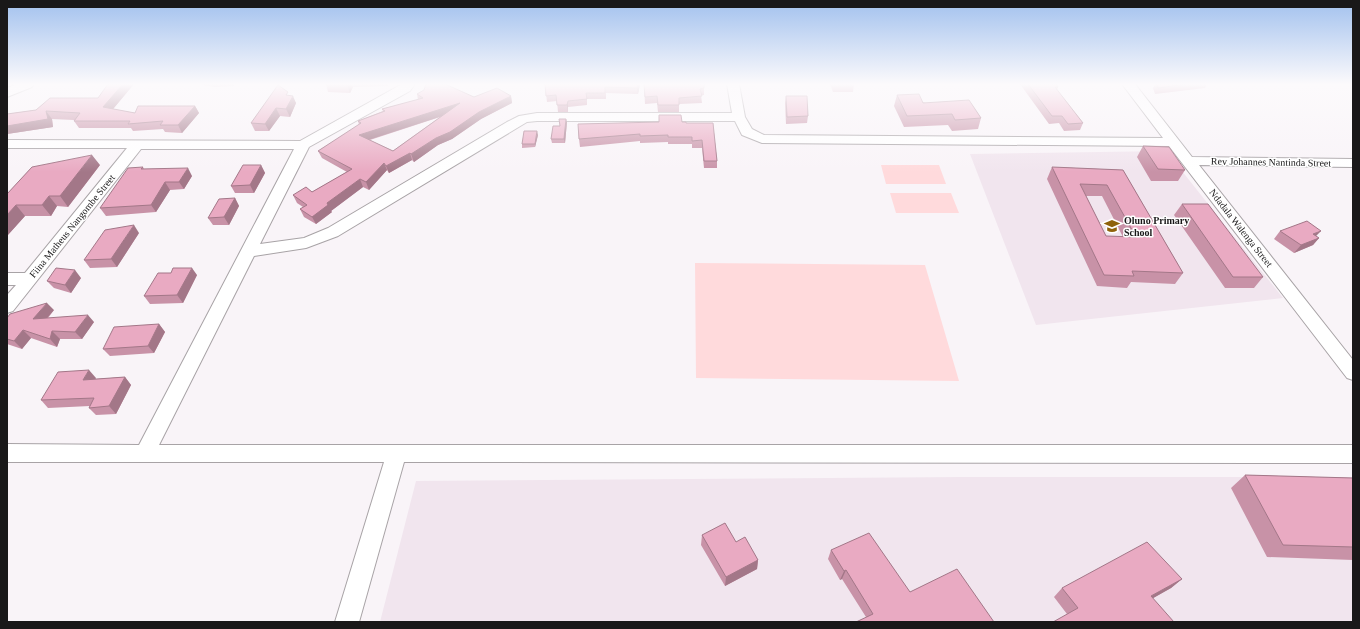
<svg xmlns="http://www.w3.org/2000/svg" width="1360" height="629" viewBox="0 0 1360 629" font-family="Georgia,serif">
<rect width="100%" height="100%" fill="#f9f4f8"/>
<!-- built -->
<path fill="#f1e5ee" d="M1166,151l117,147 -247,27 -66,-171z
M961,477h392v145h-973l36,-141z"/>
<!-- green -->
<path fill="#ffdadc" d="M881,165h58l7,19h-60z
M890,193h61l8,20h-63z
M695,263l230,2 34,116 -263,-3z"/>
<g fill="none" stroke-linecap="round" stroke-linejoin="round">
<!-- minor casing -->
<g stroke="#a8a3a6" stroke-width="2">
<path id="minor" d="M17,84h17l-2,3 -25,10v-9z
M402,84h13l-5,7 -101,56 -49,97 44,-6 24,-10 179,-106 12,-6 18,-3h195l-5,-29h12l6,33 7,12 12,6 399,3 -41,-54h13l57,73 161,2v8l-154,-2 154,195v20l-6,-2 -178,-232 -407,-3 -20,-8 -7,-14h-198l-10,1 -10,6 -179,108 -32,12 -52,8 -95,189h1194v18l-949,-1 -45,160h-24l49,-160h-377v-18l132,1 155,-296h-153l-128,162 -6,2v-18l9,-10h-9v-12h18l102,-125h-120v-8l293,1z"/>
</g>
<!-- minor -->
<use href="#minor" fill="#fff" fill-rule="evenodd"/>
</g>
<!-- wall -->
<path fill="#c892a7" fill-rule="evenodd" d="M108,84h26l-21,25 22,4 60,-7 4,7 -17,20 -17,-1 -2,-3 -30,2 -2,-3h-52l-5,-7v-1l-22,-1 1,8 -46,7v-20l29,-4 62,-12z
M202,84h33l-1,2 -19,1 -13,-2z
M326,84h63l-1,2 -35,1 -3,6 -22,-1z
M545,84h95l-2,10 -32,-1v6h-19v6l-19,2v5h-10l-1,-11 -10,1z
M644,84h60v11h-3l1,8 -23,1v8h-21l-1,-9 -12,1z
M830,84h24l-1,8h-20z
M1020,84h36l2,3 -1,3 26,33 -3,7 -16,1 -5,-8 -10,1z
M1155,84h52l-2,4 -50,6 -2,-6z
M417,94l57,3 37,-1 1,7 -31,16 -29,20 -14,6 -24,17 -2,-2 -23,13 -2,-3 -18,20 -6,-3 -32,24 1,1 -16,12 -12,-7 -4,-8 3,-2 -6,-4 -4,-8 19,-3 35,-20 -25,-14 -4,-7 41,-26 -1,-4 25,-10 -1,-2 36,-9zM440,117l-47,34 -23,-11z
M289,95l7,8 -6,14 -10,-1 -11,15h-14l-4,-8z
M897,95l84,23 -3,11 -26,2 -4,-6 -44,2 -10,-21z
M786,96l22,20 -1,7 -21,1 -1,-21z
M659,115l27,8h27l4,38v7h-13l-2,-20h-10v-4h-24v-2l-28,1v-2l-60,6 -1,-8 80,-17z
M567,122l-2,21h-13l-1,-4 9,-13z
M538,135l-3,12 -13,1v-4z
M1143,146l42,24 -7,11h-27l-14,-24z
M100,165l-32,42 -11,-1 -6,10h-26l-18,20v-42z
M261,165l4,8 -11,20h-19l-4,-7z
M143,167l1,2 48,7 -8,13 -14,1 -14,22 -50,4 -6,-8z
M1052,167l71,3 60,103 -8,11 -44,-2 -4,6 -30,-2 -50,-107zM1086,196h16l21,41 -17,-1z
M235,198l4,8 -10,19h-16l-5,-7z
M1182,204l81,73 -9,11h-29l-51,-73z
M1280,231l36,5 3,2 -6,7 -19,8 -20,-14z
M139,233l-22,34 -27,1 -6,-8z
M171,273l26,2 -14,28 -33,1 -6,-8z
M81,278l-10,15 -17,-5 -7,-7z
M54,310l-6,8 46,4 -12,17h-22l-3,8 -26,-9 -9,11 -15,-5v-26z
M159,324l6,8 -11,21 -44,3 -7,-7z
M125,377l6,8 -15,29 -20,1 -7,-7 1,-2 -42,2 -7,-8 55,-22 -1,1z
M1245,475l108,3v82l-86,-3 -36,-69z
M702,535l34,7 22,18 -1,9 -32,17 -24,-41z
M831,550l79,42 84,30 -128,-5 -24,-38 -2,1 -12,-21z
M1182,579l-11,9 -18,10 -86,16 -13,-17 8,-9z"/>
<!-- shaded-wall -->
<path fill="#a37788" d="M123,84h11l-26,31 -5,-8z
M348,84h4l1,3 -3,6 -3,-8z
M638,84h2l-2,10 -1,-6z
M293,96l3,7 -6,14 -4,-8z
M511,96l1,7 -31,16 -29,20 -14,6 -24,17 -3,-8 25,-16 43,-26z
M568,101v11l-1,-7z
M460,103l1,7 -99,32 -3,-7z
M195,106l4,7 -17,20 -4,-8z
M276,108l4,8 -11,15 -4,-7z
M46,111l6,8 1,8 -46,7v-8z
M566,119l1,3 -2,21 -1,-4z
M537,131l1,4 -3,12v-3z
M410,153l2,7 -23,13 -3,-7z
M92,155l8,10 -32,42 -8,-11z
M384,163l3,7 -18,20 -3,-8z
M261,165l4,8 -11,20 -4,-8z
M188,168l4,8 -8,13 -5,-7z
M360,179l3,8 -32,24 1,1 -16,12 -4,-7 15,-14z
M165,182l5,8 -14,22 -5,-7z
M49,196l8,10 -6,10 -9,-11z
M235,198l4,8 -10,19 -5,-8z
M16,205l9,11 -18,20v-21z
M134,225l5,8 -22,34 -6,-8z
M1321,231l-7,7 -1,-4z
M1319,238l-6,7 -19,8 7,-8z
M192,268l5,7 -14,28 -6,-8z
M75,270l6,8 -10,15 -6,-8z
M47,303l7,7 -14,16 -7,-7z
M88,315l6,7 -12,17 -7,-7z
M159,324l6,8 -11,21 -6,-7z
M23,330l8,8 -9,11 -8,-8z
M52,331l8,8 -3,8 -7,-8z
M89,370l7,8 -5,9 -8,-7z
M125,377l6,8 -15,29 -7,-8z
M758,560l-1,9 -32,17 1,-9z
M846,570l-4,9 -2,1 4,-9z
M1182,579l-11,9 -30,17 10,-9z"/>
<!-- building -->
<path fill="#e9aac2" stroke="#a37788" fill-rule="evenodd" d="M108,84h15l-20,23 32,6 3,-7h57l-17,19h-18l3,-4 -35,3 2,-3h-56l6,-8 -34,-2 2,8 -41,7v-12l29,-4 14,-12h48z
M326,84h22l-1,1h-21z
M426,84h19l29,13 23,-9 14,8 -32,16 -29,20 -14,6 -25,16 -1,-1 -24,13 -2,-3 -18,19 -6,-3 -33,24 1,2 -16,12 -12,-8 7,-4 -14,-10 13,-8 6,5 40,-23 -34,-18 43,-28 -3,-2 27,-10 -3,-2 41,-11 -6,-4 7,-4zM460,103l-67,48 -34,-16z
M545,84h93l-1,4 -32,-1v6h-19l1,6 -19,2 -1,4h-10l-1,-10 -10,1z
M644,84h60v4l-4,1 2,7 -23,2v7h-21l-1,-9 -12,1z
M1028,84h28l2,3h-3l28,36 -15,1 -6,-8h-10z
M1157,84h29l-28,4z
M278,85l10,7 -2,3 7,1 -7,13 -10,-1 -11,16 -14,-1z
M919,94l4,9 46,-3 12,18 -26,2 -3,-6 -45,2 -10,-21z
M786,96h21l1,20 -21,1z
M659,115h22l1,7h4v1h27l4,38h-13l-2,-21 -10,1v-4h-24v-2l-28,1v-2l-61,5 -1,-15 81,-2z
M559,119h7l-2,20h-13l2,-13h7z
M524,131h13l-2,13h-13z
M1143,146l26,1 16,23 -27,-1z
M92,155l-32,41h-11l-7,9h-26l-9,10v-21l25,-27z
M243,165h18l-11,20 -19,1z
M143,167l-2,2 47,-1 -9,14h-14l-14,23 -51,3 28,-40z
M1052,167l71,3 60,103 -51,-2 2,5 -30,-1zM1080,184l27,1 29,52 -30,-1z
M235,198l-11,19 -16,1 11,-19z
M1182,204h26l55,73h-30z
M1307,221l14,10 -8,3 6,4 -18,7 -21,-14z
M134,225l-23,34 -27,1 21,-30z
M56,268l19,2 -10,15 -18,-4z
M173,268h19l-15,27 -33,1 14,-23h13z
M47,303l-14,16 55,-4 -13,17 -23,-1 -2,8 -27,-9 -9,11 -7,-2v-21l3,-4z
M159,324l-11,22 -45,3 11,-22z
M89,370l-6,10 42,-3 -16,29 -20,2 5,-10 -53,2 17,-28z
M1245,475l108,3v69l-70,-2z
M725,523l11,19 9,-5 13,23 -32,17 -24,-42z
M869,533l41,59 47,-23 37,53h-138l17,-8 -27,-44 -2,1 -13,-21z
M1147,542l35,37 -31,17 23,26h-121l25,-14 -16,-20z"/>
<!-- sky -->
<linearGradient id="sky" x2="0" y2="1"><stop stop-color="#a2c1ee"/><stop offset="0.49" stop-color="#fcfafc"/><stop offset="1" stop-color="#fcfafc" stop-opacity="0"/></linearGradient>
<rect width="1360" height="172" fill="url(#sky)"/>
<!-- icons -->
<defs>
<g id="school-bare" transform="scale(1.2)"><path d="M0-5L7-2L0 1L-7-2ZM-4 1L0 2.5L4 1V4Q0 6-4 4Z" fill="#8f620b" stroke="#fff" stroke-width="2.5" paint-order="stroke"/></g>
</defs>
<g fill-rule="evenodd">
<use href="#school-bare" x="1112" y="226"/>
</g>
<g text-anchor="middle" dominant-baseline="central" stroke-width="3" stroke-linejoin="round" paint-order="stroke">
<!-- street labels -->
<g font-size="10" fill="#191819" stroke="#fff">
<text transform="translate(1271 162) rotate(1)">Rev Johannes Nantinda Street</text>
<text transform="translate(72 226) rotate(-51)">Fiina Matheus Nangombe Street</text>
<text transform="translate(1241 228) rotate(52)">Ndadala Walenga Street</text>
</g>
<!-- poi labels -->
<g font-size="10" font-weight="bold" fill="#191819" stroke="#fff" text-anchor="start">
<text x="1124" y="220">Oluno Primary<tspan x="1124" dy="12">School</tspan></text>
</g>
</g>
<!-- border -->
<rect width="1360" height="629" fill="none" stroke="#191819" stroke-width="16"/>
</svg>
